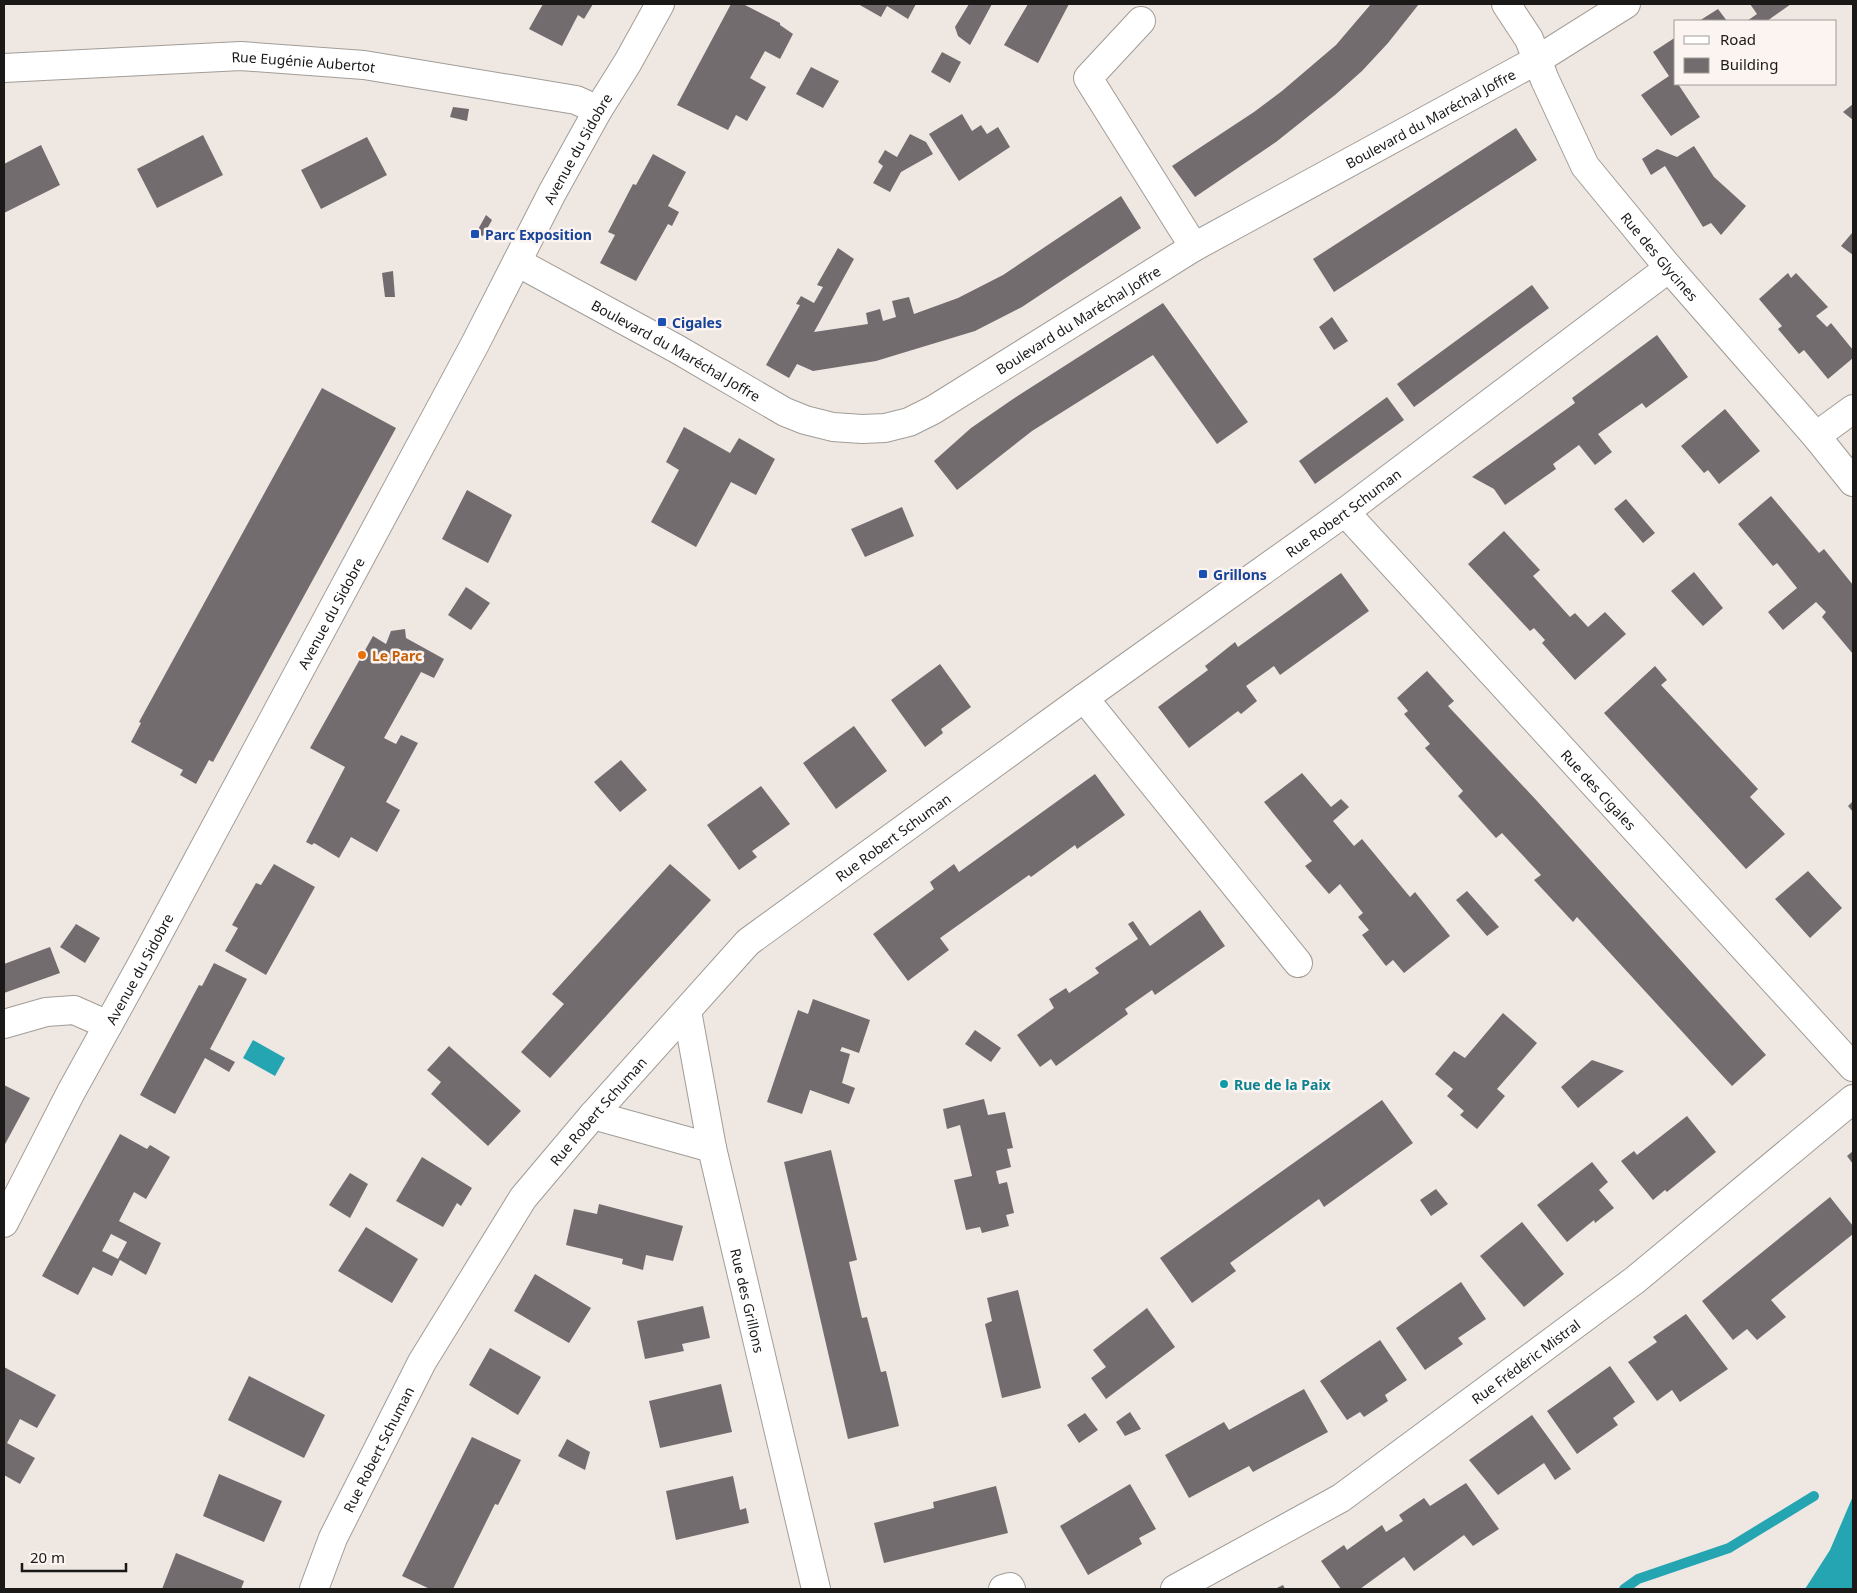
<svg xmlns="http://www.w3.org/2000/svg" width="1857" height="1593" viewBox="0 0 1857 1593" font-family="'Noto Sans',sans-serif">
<rect width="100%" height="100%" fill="#eee7e2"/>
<!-- water -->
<path fill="#25a5b2" d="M253,1040l32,18 -10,18 -32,-18z
M1853,1496v93h-48l25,-39z"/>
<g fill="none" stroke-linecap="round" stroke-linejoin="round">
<!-- stream -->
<path stroke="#25a5b2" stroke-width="10" d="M1624,1589l14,-10 91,-31 85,-52"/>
</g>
<!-- building -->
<path fill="#736c6f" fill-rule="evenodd" d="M543,4h50l-9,15 -6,-4 -16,31 -33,-17z
M731,4h12l37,19v2l13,9 -13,25 -15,-8 -15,27 16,9 -19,34 -11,-6 -8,15 -51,-25z
M858,4h58l-8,15 -21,-13 -6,11z
M969,4h23l-22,41 -12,-9 -3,-9z
M1028,4h41l-31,59 -34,-18z
M1371,4h48l-31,39 -26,28 -27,24 -59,47 -81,55 -23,-31 82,-54 28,-21 54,-46z
M1750,4h41l-24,17h-20l10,-7z
M1718,9l9,12h-28z
M1676,37v47h2l22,33 -29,19 -30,-41 28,-19 -16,-24z
M942,52l19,10 -11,21 -19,-11z
M811,67l28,14 -16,27 -27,-14z
M1853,104v16l-10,-8z
M453,107l16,2 -2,12 -17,-4z
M962,114l10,17 9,-6 6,9 11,-7 12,20 -51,34 -30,-47z
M1516,128l21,32 -203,132 -21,-33z
M910,134l16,8 7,12 -32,18 -11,20 -17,-9 10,-17 -5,-4 7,-12 12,7z
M203,135l20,40 -66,33 -20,-39z
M367,137l20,38 -66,34 -20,-39z
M41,145l19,40 -56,28v-49z
M1694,146l20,31 32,29 -25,29 -10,-12 -8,4 -38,-61 -14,9 -9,-16 15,-10 20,8z
M653,154l33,18 -18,34 11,6 -7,14 -4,-2 -32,57 -36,-18 15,-28 -7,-3 25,-48 3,1z
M1121,196l20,32 -119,79 -47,24 -99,30 -63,10 -16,-7 -8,14 -23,-13 34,-60 -4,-1 5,-8 13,7 9,-16 -6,-2 21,-37 16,11 -40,73 54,-8 -2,-11 14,-4 3,12 13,-4 -4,-16 17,-4 5,17 44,-16 45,-23z
M486,215l6,5 -9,16 -7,-3z
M1852,233l1,1v21l-12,-9z
M393,271l2,26h-10l-3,-24z
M1788,273l3,5 5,-5 32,34 -12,9 11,11 4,-4 22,27v8l-25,21 -24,-29 -5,4 -21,-25 4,-3 -23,-27z
M1532,285l17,23 -135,99 -17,-23z
M1163,303l85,119 -31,22 -64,-89 -121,76 -75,59 -23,-29 37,-33 42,-29z
M1332,317l16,24 -14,9 -15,-23z
M1657,335l31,42 -42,31 -4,-5 -44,31 14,18 -17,13 -16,-20 -26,19 3,5 -51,36 -11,-16 -22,-12 103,-74 -3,-5z
M322,388l74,40 -183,334 -4,-2 -13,24 -16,-9 3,-5 -52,-28 10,-19 -2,-1z
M1387,397l17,23 -89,64 -16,-23z
M1725,409l35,42 -41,33 -11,-14 -4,3 -23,-27z
M684,427l46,26 9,-15 36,21 -19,36 -25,-13 -35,65 -45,-25 28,-52 -13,-8z
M467,490l45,25 -24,48 -46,-24z
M1771,496l48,57 5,-4 29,36v69l-31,-37 4,-5 -10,-10 -33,28 -15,-18 29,-24 -20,-25 -4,3 -35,-42z
M1626,499l29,34 -12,10 -29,-34z
M902,507l12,29 -49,21 -14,-28z
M1504,531l36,39 -7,6 37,41 5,-4 13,14 17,-15 21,22 -51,46 -33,-37 3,-3 -11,-12 -4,3 -62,-67z
M1694,572l29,36 -20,18 -32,-35z
M1341,573l28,38 -89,64 -6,-9 -28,20 11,15 -16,13 -3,-3 -49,37 -31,-41 50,-37 -3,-4 30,-24 3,5z
M466,587l24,16 -19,27 -23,-15z
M405,629l1,9 38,21 -10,19 -13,-6 -37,66 12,6 5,-9 17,8 -32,59 14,8 -23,42 -26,-15 -12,21 -25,-15 -2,2 -6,-3 39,-75 -35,-19 63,-112 13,8 5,-13z
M940,664l31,43 -30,22 2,4 -18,14 -34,-47z
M1655,666l12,14 -6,5 97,104 -8,8 35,37 -39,35 -142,-156z
M1427,671l27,30 -6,5 89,95 229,254 -34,31 -155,-169 -4,5 -39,-42 7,-5 -39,-42 -6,5 -38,-42 5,-5 -38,-43 5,-4 -26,-30 4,-3 -11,-13z
M854,726l33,45 -51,38 -33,-46z
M621,760l26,30 -27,22 -26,-30z
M1302,773l29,34 10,-8 8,8 -16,14 21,25 8,-7 48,58 5,-5 35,44 -46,37 -11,-13 -7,6 -24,-31 7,-5 -11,-13 5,-4 -23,-29 -11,10 -24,-28 7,-5 -48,-59z
M1095,774l30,41 -48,34 -2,-4 -44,32 -2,-2 -89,63 9,12 -41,31 -35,-47 61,-45 -4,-7 24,-18 5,8z
M761,786l29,38 -38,27 5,6 -18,13 -32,-45z
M1853,801v11l-5,-6z
M274,864l41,23 -49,88 -41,-24 13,-23 -6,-3 24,-42 5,2z
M670,864l41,36 -161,178 -29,-26 43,-48 -12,-10z
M1808,871l34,37 -32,30 -35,-39z
M1467,891l32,36 -12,9 -31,-36z
M1200,910l25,36 -70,49 -3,-5 -27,19 3,5 -72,52 -5,-7 -11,8 -23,-32 37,-27 -5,-9 17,-11 3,5 30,-20 -4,-5 43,-29 -10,-15 5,-3 17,25z
M76,924l24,14 -15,25 -25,-16z
M50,947l10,26 -56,20v-29z
M214,963l33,16 -37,70 25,13 -6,10 -24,-14 -30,56 -35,-19 59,-110 3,1z
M813,999l57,21 -11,33 -17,-6 -2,4 10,3 -8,29 13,5 -6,16 -39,-14 -8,24 -35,-12 31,-92 10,4z
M1503,1013l34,30 -40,46 8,7 -28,33 -17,-14 4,-4 -17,-15 6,-7 -18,-15 19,-23 11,7z
M975,1030l26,18 -10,14 -26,-18z
M449,1046l72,65 -33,35 -57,-52 10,-12 -14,-12z
M1592,1060l32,11 -46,37 -17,-21z
M4,1085l26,13 -26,48z
M984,1099l4,16 17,-3 8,36 -6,1 4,18 -15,4 3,13 8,-2 7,31 -8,2 3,11 -27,7 -2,-6 -14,3 -12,-50 18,-4 -12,-51 -13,4 -4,-20z
M1382,1100l31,43 -89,64 -5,-8 -89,64 6,8 -44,32 -32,-45z
M1687,1116l29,36 -49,40 -2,-2 -12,10 -32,-39 13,-10 3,4z
M120,1134l27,15 3,-4 20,12 -24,42 -12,-7 -15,29 42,22 -15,32 -26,-15 -8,16 -19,-9 -15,28 -36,-19zM111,1234l16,8 -9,17 -16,-8z
M831,1150l26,110 -8,2 13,56 5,-1 14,55 5,-1 13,55 -51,13 -64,-277z
M1853,1151v13l-6,-8z
M422,1157l50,31 -11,18 -4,-3 -14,24 -47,-26z
M1592,1162l16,20 -9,8 15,18 -19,15 -1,-3 -27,22 -30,-37z
M350,1173l18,11 -18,34 -21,-13z
M1436,1189l12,15 -17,12 -11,-16z
M1830,1197l23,29v8l-82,66 15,17 -29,23 -10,-11 -14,11 -31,-39z
M599,1204l84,22 -10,35 -27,-6 -3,15 -21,-6 1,-5 -57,-14 8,-36 23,5z
M1522,1222l42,52 -40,33 -44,-51z
M366,1227l52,32 -26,44 -54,-32z
M535,1274l56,34 -22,35 -55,-32z
M1461,1282l25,37 -28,19 5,6 -38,26 -29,-42z
M1018,1290l23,98 -39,10 -17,-74 7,-3 -5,-23z
M703,1306l7,32 -28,6 2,7 -39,8 -8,-38z
M1147,1308l28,39 -69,52 -15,-21 15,-11 -13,-17z
M1686,1314l42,55 -48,33 -8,-12 -15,11 -29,-39 29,-20 -4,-5z
M1380,1340l27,40 -22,15 3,6 -24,16 -4,-5 -13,8 -27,-39z
M490,1348l51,29 -23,38 -49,-30z
M1610,1366l25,36 -22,16 5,7 -41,29 -30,-43z
M4,1367l52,28 -19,33 -17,-9 -13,24 28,15 -15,26 -16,-9z
M249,1376l76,39 -21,43 -76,-38z
M721,1384l11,48 -72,16 -11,-47z
M1304,1389l24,43 -75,40 -4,-6 -60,32 -24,-43 59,-33 5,8z
M1130,1412l11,17 -16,7 -9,-14z
M1085,1413l13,17 -19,13 -12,-18z
M1532,1415l39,54 -16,11 -11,-17 -46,32 -29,-35z
M472,1437l49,23 -23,45 -3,-1 -42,85h-23l-28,-13z
M567,1439l23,13 -5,18 -27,-14z
M219,1474l63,27 -18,41 -61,-26z
M733,1476l7,34 6,-2 3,15 -73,17 -10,-49z
M1466,1483l33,46 -26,17 -9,-11 -50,36 -10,-14 -44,32h-19l-20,-28 23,-16 3,5 35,-25 4,7 17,-11 -4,-6 25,-17 6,8z
M1130,1484l26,45 -17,9 3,6 -54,31 -28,-49z
M996,1486l12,47 -124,30 -10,-40 60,-15 -1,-6z
M176,1553l68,28 -3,8h-79z
M1283,1585l2,4h-10z"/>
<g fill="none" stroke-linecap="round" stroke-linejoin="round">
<!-- minor casing -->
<g stroke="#a29c97" stroke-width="30">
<g id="minor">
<path d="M1141,21l-53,57 106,169"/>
<path id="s1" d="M4,68l237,-12 123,9 212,35 22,10"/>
<path d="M1816,436l37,-27"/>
<path id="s2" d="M1345,512l508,555"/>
<path d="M1084,698l214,265"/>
<path id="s3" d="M687,1011l25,137 104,441"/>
<path d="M4,1024l42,-12 28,-2 34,15"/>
<path d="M593,1115l119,33"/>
<path id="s4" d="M314,1589l19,-51 89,-176 101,-164 70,-83 155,-173 336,-244 261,-186 324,-244"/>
<path d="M1003,1589l7,-2 1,2"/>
<path id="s5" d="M1175,1589l166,-91 294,-218 218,-181"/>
</g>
</g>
<!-- tertiary casing -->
<g stroke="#a29c97" stroke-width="30">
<g id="tertiary">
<path id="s6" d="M1506,4l23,35 16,41 40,86 84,102 147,168 37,46"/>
<path id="s7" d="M517,262l160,87 108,63 20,8 28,7 29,2 23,-1 24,-6 24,-12 261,-163 343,-187 89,-56"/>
</g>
</g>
<!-- secondary casing -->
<g stroke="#a29c97" stroke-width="30">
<g id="secondary">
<path id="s8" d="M4,1223l67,-131 72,-130 332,-618 77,-151 46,-83 30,-48 32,-58"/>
</g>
</g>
<!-- minor -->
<use href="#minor" stroke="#fff" stroke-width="28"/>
<!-- tertiary -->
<use href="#tertiary" stroke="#fff" stroke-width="28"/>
<!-- secondary -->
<use href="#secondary" stroke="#fff" stroke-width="28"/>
</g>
<!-- markers -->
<g fill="#1a4fb4" stroke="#fbf4f0" stroke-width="2">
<rect x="470" y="229" width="10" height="10" rx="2.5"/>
<rect x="657" y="317" width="10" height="10" rx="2.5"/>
<rect x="1198" y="569" width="10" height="10" rx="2.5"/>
</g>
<circle fill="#e8710a" stroke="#fbf4f0" stroke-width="2" cx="362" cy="655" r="5"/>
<circle fill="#0f9aa8" stroke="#fbf4f0" stroke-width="2" cx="1224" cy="1084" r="5"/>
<g text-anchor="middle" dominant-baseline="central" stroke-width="5" stroke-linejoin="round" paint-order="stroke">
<!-- street labels -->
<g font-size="14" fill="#1b1917" stroke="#fbf4f0">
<text stroke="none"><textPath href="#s1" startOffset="300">Rue Eugénie Aubertot</textPath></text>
<text stroke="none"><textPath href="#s7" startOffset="1038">Boulevard du Maréchal Joffre</textPath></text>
<text stroke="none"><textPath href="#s8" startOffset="1218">Avenue du Sidobre</textPath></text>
<text stroke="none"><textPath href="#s6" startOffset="298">Rue des Glycines</textPath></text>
<text stroke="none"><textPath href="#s7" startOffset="632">Boulevard du Maréchal Joffre</textPath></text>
<text stroke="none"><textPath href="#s7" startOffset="182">Boulevard du Maréchal Joffre</textPath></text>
<text stroke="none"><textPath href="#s4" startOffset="1519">Rue Robert Schuman</textPath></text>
<text stroke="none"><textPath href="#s8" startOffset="692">Avenue du Sidobre</textPath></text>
<text stroke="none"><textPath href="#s2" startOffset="376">Rue des Cigales</textPath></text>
<text stroke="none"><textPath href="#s4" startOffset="964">Rue Robert Schuman</textPath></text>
<text stroke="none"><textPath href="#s8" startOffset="288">Avenue du Sidobre</textPath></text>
<text stroke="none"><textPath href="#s4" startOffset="559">Rue Robert Schuman</textPath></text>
<text stroke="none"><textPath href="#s3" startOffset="296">Rue des Grillons</textPath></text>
<text stroke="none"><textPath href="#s5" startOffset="419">Rue Frédéric Mistral</textPath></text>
<text stroke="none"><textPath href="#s4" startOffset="154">Rue Robert Schuman</textPath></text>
</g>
<!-- transit labels -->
<g font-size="14" font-weight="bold" fill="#164399" stroke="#fbf4f0" text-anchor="start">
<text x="485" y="234">Parc Exposition</text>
<text x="672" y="322">Cigales</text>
<text x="1213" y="574">Grillons</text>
</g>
<!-- food labels -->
<g font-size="14" font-weight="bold" fill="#c56008" stroke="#fbf4f0" text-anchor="start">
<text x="372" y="655">Le Parc</text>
</g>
<!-- culture labels -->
<g font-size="14" font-weight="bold" fill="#0d838f" stroke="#fbf4f0" text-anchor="start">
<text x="1234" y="1084">Rue de la Paix</text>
</g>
</g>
<!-- border -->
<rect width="1857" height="1593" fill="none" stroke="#1b1917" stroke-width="10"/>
<!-- legend -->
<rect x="1674" y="20" width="162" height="65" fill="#fbf4f0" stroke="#a19c99"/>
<rect x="1684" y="36" width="25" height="8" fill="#ffffff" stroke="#a19c99"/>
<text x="1720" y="45" font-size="15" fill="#1b1917">Road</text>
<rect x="1684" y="58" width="25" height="15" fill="#736c6f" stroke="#a19c99"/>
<text x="1720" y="70" font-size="15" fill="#1b1917">Building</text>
<!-- scale -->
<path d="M22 1563v8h104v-8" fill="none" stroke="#1b1917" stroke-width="2.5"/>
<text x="30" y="1563" font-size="15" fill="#1b1917" stroke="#fbf4f0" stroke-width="4" paint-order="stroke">20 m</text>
</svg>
